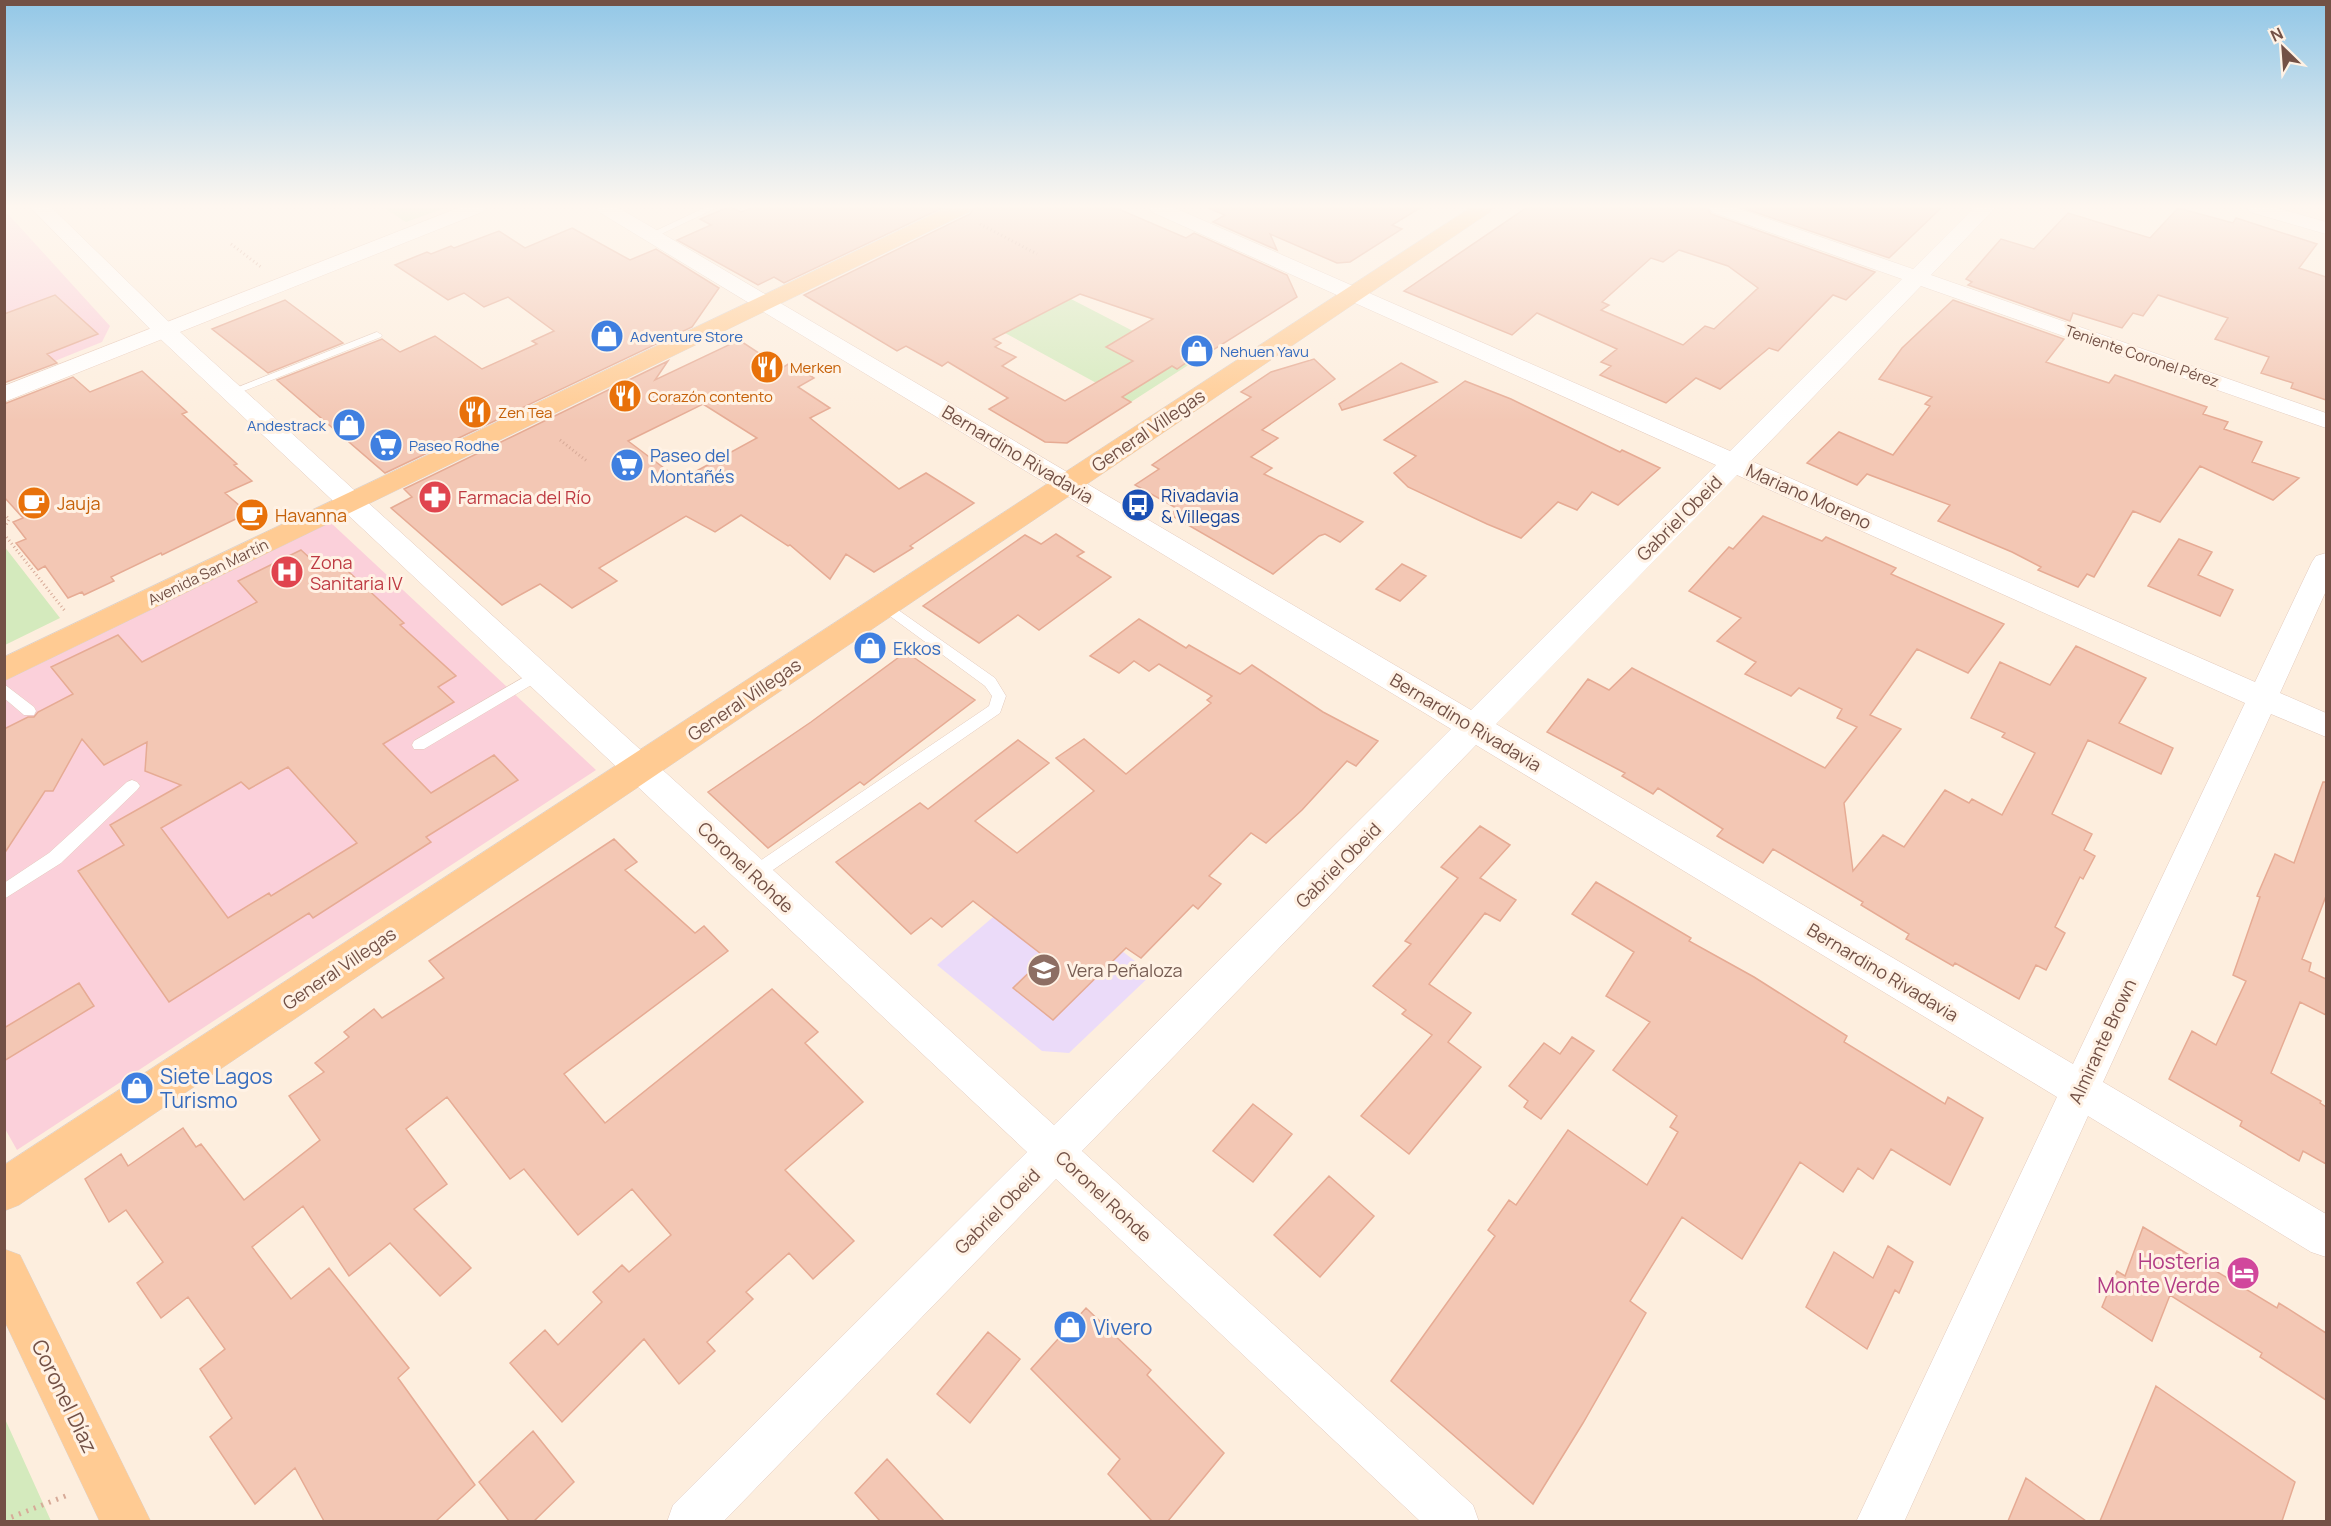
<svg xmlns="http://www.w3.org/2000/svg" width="2331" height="1526" viewBox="0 0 2331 1526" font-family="Manrope,sans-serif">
<rect width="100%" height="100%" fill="#fdeede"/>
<!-- education -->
<path fill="#ebdbf9" d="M1033,883l119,91 -83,79 -27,-2 -105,-86z"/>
<!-- medical -->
<path fill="#fbd0da" d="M8,214l102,112 -8,16 -97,39 -1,-166z
M330,522l266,248 -579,380 -13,-23v-446z"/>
<!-- green -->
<path fill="#d4eabd" d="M384,208h61l-39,14z
M1071,299l122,63 -62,40 -126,-69z
M4,546l56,72 -55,27h-1z
M4,1419h1l46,102h-46z"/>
<!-- building -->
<path fill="#f3c7b4" stroke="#e6ab94" stroke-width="1.5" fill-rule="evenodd" d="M726,208h7l8,4 10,-4h191l-158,75 -10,-6 -16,8 -81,-45 34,-15 -11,-6z
M974,208h142l70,30 8,-5 93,42 10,22 -103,65 -4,-2 -13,9 -5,-3 -50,31 9,5 -64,41 -22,-1 -56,-33 19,-11 -60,-36 -6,4 -36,-20 -9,5 -93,-56 166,-81zM1080,294l73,25 -47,28 27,14 -68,40 -63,-35 14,-9 -21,-10 6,-4 -8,-4z
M1208,208h212l-28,17 10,4 -52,33 -13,1 -67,-29 7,16 -64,-28 12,-7z
M1526,208h181l4,6 164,58 -29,28 -13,-5 -55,56 -9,-3 -49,41 -24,-11 -30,25 -66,-28 11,-9 -10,-4 16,-13 -80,-36 -25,22 -108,-44zM1679,250l49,16 30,22 -44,41 -9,-3 -22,19 -82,-35 8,-5 -7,-3 49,-44 12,4z
M1743,208h198l-52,50z
M2178,208l55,15 3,-5 81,26 -18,24 27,9v123l-35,-12 2,-5 -32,-10 8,-16 -54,-18 13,-21 -70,-23 -15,21 -10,-3 -11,15 -49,-15 -3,8 -102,-36 4,-3 -6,-3 35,-40 33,10 34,-36 82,25z
M572,228l58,32 26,-11 63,39 -27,39 -307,146 -108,-93 105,-41 18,13 35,-16 47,33 55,-25 -5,-3 22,-10 -46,-34 -24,10 -20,-14 -16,7 -53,-35 32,-13 4,2 20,-8 3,2 45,-17 26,17z
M55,295l43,39 -51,20 10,9 -53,20v-69z
M285,300l58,43 -75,30 -56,-44z
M1953,300l111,39 -18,23 63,21 6,-8 92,32 -4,7 25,8 -4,7 38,13 -10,20 47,16 -26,22 -73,-34 -40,56 -27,-11 -39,66 -7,-3 -9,13 -40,-17 3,-3 -29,-15 -74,-31 12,-16 -83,-31 -10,11 -50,-22 32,-31 54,23 37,-49 -5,-2 7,-7 -53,-18 23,-31z
M739,340l43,28 8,-5 24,15 -16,9 32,21 -20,10 89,71 27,-16 48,30 -64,43 3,2 -39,24 -28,-18 -16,25 -40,-34 -2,1 -47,-31 -26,17 -29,-16 -87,52 18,13 -45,27 -32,-24 -38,21 -111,-97 21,-11 -8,-8 264,-128 -13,19zM703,404l54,34 -77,42 -52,-39z
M1314,359l21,20 -73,51 16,8 -27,19 21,11 -8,6 99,48 -23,20 -15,-8 -6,2 -46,38 -104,-60 9,-5 -43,-24 24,-16 -7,-4 99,-68 -10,-5 30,-20z
M1401,363l36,19 -95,28 -3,-6z
M142,371l45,41 -5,2 55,50 -3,1 18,16 -27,12 23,20 -86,42 -1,-2 -50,24 3,4 -30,14 -2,-3 -14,6 -23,-32 -7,4 -22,-27 10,-4 -13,-17 10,-4 -19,-21v-93l69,-27 17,15z
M1465,381l46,18 109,53 2,-2 38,18 -42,37 -26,-13 -15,18 -19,-8 -37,36 -34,-14 -79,-37 -14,-14 22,-17 -32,-16z
M1763,516l59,25 4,-4 70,31 -5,6 113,50 -36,49 -51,-24 -47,66 31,14 -57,74 9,68 30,-36 21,12 41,-57 24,13 3,-4 30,16 33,-62 -33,-16 3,-4 -34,-15 29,-56 50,23 26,-39 70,32 -27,45 54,25 -12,26 -73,-34 -36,74 40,20 -8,16 11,6 -12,23 -3,-2 -25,50 10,6 -19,37 -10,-5 -17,34 -64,-36 -2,3 -47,-27 3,-5 -48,-29 2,-3 -90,-53 -10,14 -46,-27 6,-7 -65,-41 -5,6 -31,-18 3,-3 -78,-41 41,-53 21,11 23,-22 193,100 32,-41 -20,-9 5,-9 -43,-21 -8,8 -46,-22 11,-12 -39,-21 24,-23 -52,-27 40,-44 4,2z
M1056,534l28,18 -7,4 34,21 -72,53 -21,-15 -39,28 -56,-37 102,-71 16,9z
M2179,539l33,13 -14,23 35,15 -13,26 -72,-30z
M301,550l21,19 15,-8 67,62 -4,2 56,51 -18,11 16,15 -71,42 48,49 63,-38 24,25 -92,57 5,5 -118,76 -4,-5 -140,89 -91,-131 46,-26 -14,-20 71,-40 -36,-14 2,-29 -43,23 -22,-26 -29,52h-8l-41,63v-125l24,-12h6l4,-5 35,-18 -22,-27 67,-32 24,27 115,-60 -19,-21zM288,767l69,76 -86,53 -2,-3 -41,25 -67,-90 80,-46 8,7z
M1402,564l24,12 -26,25 -24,-12z
M1139,619l47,29 3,-3 51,29 12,-9 71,47 55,29 -22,25 -9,-5 -45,49 -36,33 -15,-10 -42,43 12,8 -23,25 -5,-4 -52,53 -15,-10 -73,72 -40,-32 32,-31 -72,-56 -31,26 -11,-9 -20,16 -75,-72 84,-59 8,6 90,-69 31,23 -74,58 42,32 77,-62 -38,-33 28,-19 42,35 85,-71 -4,-3 5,-4 -53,-32 -10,7 -15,-10 -15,12 -29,-17z
M906,652l69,48 -111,85 -4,-3 -92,66 -60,-56 103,-70z
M2323,782h3v114l-24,63 9,4 -2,8 17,8v36l-26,-13 -29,71 50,28 -1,2 6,4v57l-23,-13 -4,10 -59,-35 2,-5 -73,-42 23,-48 24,14 30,-64 -13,-6 27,-78 -3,-1 18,-42 19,9z
M1480,826l30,19 -30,33 36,22 -16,21 -15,-8 -56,71 42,29 -23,29 33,25 -72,87 -48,-38 71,-81 -30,-21 4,-4 -33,-24 38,-42 -6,-3 53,-63 -17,-11z
M614,839l23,23 -12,8 70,63 9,-7 24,25 -164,123 41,49 167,-134 46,43 -13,11 58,59 -78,68 69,71 -41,38 -24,-26 -43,39 7,7 -46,43 8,9 -36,33 -35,-45 -82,83 -52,-59 35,-33 13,15 44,-43 -9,-10 29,-27 7,7 42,-37 -39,-46 -54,46 -54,-66 -14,10 -63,-82 -41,32 41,55 -33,25 57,59 -31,28 -50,-53 -41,33 -46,-70 -51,41 39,52 38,-31 80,100 -11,10 77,107 -39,36h-112l-29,-53 -40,36 -45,-67 22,-19 -32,-49 25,-20 -37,-52 -27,21 -24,-35 26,-21 -37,-52 -17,12 -24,-43 36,-25 7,12 55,-38 13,19 5,-3 43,56 76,-60 -31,-44 35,-24 -9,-9 34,-26 -5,-5 30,-23 8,9 62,-40 -15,-17z
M1596,882l95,56 -2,3 65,36 93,59 -3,6 101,62 3,-7 35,21 -33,67 -59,-36 -18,30 -15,-11 -15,24 -43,-30 -58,97 -60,-42 -52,84 16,12 -63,110 -50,81 -142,-123 104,-145 -7,-6 21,-30 7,5 52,-75 79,55 31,-53 -8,-5 7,-11 -64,-46 37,-48 -44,-26 28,-44 -62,-38z
M79,983l15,23 -90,55v-33z
M1572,1037l22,14 -53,68 -17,-12 4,-6 -19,-15 35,-43 16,11z
M1253,1104l39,30 -39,48 -40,-31z
M1329,1176l45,40 -54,61 -46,-42z
M2143,1227l134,81 2,-5 47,30v67l-66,-43 2,-4 -92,-58 -18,46 -50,-34 15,-36 8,5z
M1888,1246l25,16 -14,31 -4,-3 -28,59 -61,-42 28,-55 39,26z
M1086,1308l65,62 -4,5 77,78 -56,68h-16l-44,-47 12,-15 -89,-90z
M988,1332l32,27 -50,64 -33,-29z
M2156,1386l139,96 -13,39h-182z
M533,1431l41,51 -40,39h-25l-30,-39z
M887,1459l57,62h-64l-25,-28z
M2026,1478l60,43h-78z"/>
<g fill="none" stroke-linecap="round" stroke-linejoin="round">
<!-- service casing -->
<g stroke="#e3cabd" stroke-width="1">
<path id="service" d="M704,208h12l-61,29 -8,-2z
M377,332l5,3 -1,2 -145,57h-8l-2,-2z
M884,600l111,78 11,18 -6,17 -240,166 -6,2 -6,-2 -2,-5 2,-5 241,-163 3,-10 -7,-10 -106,-78 -2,-3 2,-3z
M538,669l5,1 2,4 -2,4 -119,71h-10l-2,-4 2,-4z
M4,684l30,23 2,4 -2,4h-10l-20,-17z
M132,780l5,2 3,4 -3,4 -76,73 -57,36v-16l45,-30 78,-71z"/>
</g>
<!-- minor casing -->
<g stroke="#e3cabd" stroke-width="1">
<path id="minor" d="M31,208h21l117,114 885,803 397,-396 -852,-517 -3,-4h23l852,502 245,-245 -564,-253 -3,-4h26l555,243 172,-172 -190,-67 -3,-4h28l176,61 61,-61h21l-64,67 395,138v15l-405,-142 -170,175 504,221 57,-120 4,-6 10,-3v38l-46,102 46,20v24l-55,-23 -168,368 223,132v43l-15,-5 -223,-136 -184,406h-48l201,-425 -581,-352 -394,406 391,354 6,17h-58l-365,-343 -333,343h-56l6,-17 354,-353 -874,-820zM1737,475l508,228 -172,361 -577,-340z
M2247,208h30l49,14v12l-76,-22z"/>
</g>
<!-- secondary casing -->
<g stroke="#e8caba" stroke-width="1">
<path id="secondary" d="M458,208h27l-3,4 -478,190v-16z"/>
</g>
<!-- primary casing -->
<g stroke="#dbd2cf" stroke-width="1">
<path id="primary" d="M946,208h26l-3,4 -965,469v-24z
M1470,208h23l-3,4 -1471,993 -15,6v-46z
M4,1249l16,6 131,267h-51l-96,-202z"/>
</g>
<!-- path-far1 -->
<path stroke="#d7aa98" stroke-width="3" stroke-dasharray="1 3" stroke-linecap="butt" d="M980,224l57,30
M231,244l30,23
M560,440l28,22
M4,514l5,5 -5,10
M4,534l61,77"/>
<!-- path -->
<path stroke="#d7aa98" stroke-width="5" stroke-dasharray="2 6" stroke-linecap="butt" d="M4,1520l64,-25"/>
<!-- service -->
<use href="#service" fill="#fff" fill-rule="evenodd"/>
<!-- minor -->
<use href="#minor" fill="#fff" fill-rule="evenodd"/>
<!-- secondary -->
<use href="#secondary" fill="#fff" fill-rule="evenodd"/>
<!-- primary -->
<use href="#primary" fill="#ffcb93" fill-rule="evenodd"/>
</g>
<!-- sky -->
<linearGradient id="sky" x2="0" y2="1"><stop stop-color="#92c7e7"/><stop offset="0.49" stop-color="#fef7f0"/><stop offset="1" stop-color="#fef7f0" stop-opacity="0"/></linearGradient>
<rect width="2331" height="421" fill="url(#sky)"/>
<!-- icons -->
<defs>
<g id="shop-disc" transform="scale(1.725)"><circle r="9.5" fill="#3f7fe0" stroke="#fff2e5"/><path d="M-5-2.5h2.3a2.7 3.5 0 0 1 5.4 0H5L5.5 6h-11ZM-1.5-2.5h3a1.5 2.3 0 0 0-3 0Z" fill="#fff"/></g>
<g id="restaurant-disc" transform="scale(1.725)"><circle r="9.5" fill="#e8710a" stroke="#fff2e5"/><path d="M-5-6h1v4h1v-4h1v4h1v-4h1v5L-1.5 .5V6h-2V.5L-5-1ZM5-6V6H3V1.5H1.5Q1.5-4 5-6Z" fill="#fff"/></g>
<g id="supermarket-disc" transform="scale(1.725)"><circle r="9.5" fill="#3f7fe0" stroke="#fff2e5"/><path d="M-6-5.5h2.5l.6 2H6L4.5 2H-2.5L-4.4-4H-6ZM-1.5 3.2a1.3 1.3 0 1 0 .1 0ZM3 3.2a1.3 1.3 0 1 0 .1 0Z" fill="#fff"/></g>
<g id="pharmacy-disc" transform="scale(1.725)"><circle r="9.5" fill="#e0444e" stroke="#fff2e5"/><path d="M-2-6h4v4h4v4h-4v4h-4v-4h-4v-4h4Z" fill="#fff"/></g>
<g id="cafe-disc" transform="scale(1.725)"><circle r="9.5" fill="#e8710a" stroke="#fff2e5"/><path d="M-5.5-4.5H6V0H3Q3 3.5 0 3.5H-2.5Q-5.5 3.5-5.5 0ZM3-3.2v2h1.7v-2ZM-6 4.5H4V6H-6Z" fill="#fff"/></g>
<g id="bus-disc" transform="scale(1.725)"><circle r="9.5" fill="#1a4fb4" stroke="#fff2e5"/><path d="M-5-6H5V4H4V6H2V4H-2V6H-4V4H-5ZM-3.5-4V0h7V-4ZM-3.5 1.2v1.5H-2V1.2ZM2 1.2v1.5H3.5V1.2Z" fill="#fff"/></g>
<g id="hospital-disc" transform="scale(1.725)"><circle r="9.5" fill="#e0444e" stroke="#fff2e5"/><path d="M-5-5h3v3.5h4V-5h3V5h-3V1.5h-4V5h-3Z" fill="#fff"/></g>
<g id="school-disc" transform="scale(1.725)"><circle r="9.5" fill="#8d6e63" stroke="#fff2e5"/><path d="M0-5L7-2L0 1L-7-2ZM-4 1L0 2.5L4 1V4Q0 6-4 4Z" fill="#fff"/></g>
<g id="hotel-disc" transform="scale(1.725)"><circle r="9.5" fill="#d1479c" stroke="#fff2e5"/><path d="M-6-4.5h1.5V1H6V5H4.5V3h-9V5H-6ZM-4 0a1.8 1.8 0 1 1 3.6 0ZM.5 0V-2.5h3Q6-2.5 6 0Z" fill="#fff"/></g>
</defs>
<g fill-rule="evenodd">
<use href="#shop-disc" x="607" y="336"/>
<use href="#shop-disc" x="1197" y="351"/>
<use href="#restaurant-disc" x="767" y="367"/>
<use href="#restaurant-disc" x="625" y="396"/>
<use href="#restaurant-disc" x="475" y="412"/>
<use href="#shop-disc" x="349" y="425"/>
<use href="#supermarket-disc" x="386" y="445"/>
<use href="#supermarket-disc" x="627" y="465"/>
<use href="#pharmacy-disc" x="435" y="497"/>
<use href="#cafe-disc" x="34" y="503"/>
<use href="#bus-disc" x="1138" y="505"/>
<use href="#cafe-disc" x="252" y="515"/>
<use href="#hospital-disc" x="287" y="572"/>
<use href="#shop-disc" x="870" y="648"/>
<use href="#school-disc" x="1044" y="970"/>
<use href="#shop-disc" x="137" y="1088"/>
<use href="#hotel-disc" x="2243" y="1273"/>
<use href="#shop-disc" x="1070" y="1327"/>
</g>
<g text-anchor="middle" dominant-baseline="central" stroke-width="6" stroke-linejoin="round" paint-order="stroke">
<!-- far-shop labels -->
<g font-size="15" fill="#366cbe" stroke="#fff2e5" text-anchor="start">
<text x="630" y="336">Adventure Store</text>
<text x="1220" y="351">Nehuen Yavu</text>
<text x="326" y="425" text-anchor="end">Andestrack</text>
<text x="409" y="445">Paseo Rodhe</text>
</g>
<!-- far-street labels -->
<g font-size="15" fill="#735146" stroke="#fff2e5">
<text transform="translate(2142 356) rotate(19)">Teniente Coronel Pérez</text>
<text transform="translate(208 572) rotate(-26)">Avenida San Martín</text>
</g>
<!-- far-food labels -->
<g font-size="15" fill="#c56008" stroke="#fff2e5" text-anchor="start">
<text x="790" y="367">Merken</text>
<text x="648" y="396">Corazón contento</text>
<text x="498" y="412">Zen Tea</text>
</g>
<!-- street labels -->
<g font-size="18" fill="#735146" stroke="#fff2e5">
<text transform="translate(1148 430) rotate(-34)">General Villegas</text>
<text transform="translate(1018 454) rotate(31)">Bernardino Rivadavia</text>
<text transform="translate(1809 496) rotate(24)">Mariano Moreno</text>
<text transform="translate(1679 518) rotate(-45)">Gabriel Obeid</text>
<text transform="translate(744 699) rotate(-34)">General Villegas</text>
<text transform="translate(1466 722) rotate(31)">Bernardino Rivadavia</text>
<text transform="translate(1338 865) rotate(-45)">Gabriel Obeid</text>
<text transform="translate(746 867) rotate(43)">Coronel Rohde</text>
<text transform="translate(339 968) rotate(-34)">General Villegas</text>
<text transform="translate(1883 972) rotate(31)">Bernardino Rivadavia</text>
<text transform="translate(2102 1041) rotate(-65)">Almirante Brown</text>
<text transform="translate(1104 1196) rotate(43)">Coronel Rohde</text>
<text transform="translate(997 1211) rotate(-45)">Gabriel Obeid</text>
</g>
<!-- shop labels -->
<g font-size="18" fill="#366cbe" stroke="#fff2e5" text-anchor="start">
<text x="650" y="455">Paseo del<tspan x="650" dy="21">Montañés</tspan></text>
<text x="893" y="648">Ekkos</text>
</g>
<!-- transit labels -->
<g font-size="18" fill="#164399" stroke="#fff2e5" text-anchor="start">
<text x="1161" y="495">Rivadavia<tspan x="1161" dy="21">&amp; Villegas</tspan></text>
</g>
<!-- health labels -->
<g font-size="18" fill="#be3a42" stroke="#fff2e5" text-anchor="start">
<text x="458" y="497">Farmacia del Río</text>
<text x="310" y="562">Zona<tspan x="310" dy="21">Sanitaria IV</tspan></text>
</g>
<!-- food labels -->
<g font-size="18" fill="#c56008" stroke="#fff2e5" text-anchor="start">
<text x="57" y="503">Jauja</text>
<text x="275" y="515">Havanna</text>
</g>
<!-- education labels -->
<g font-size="18" fill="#785e54" stroke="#fff2e5" text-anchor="start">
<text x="1067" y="970">Vera Peñaloza</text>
</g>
<!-- near-shop labels -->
<g font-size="21" fill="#366cbe" stroke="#fff2e5" text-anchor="start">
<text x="160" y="1076">Siete Lagos<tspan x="160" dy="24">Turismo</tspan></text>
<text x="1093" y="1327">Vivero</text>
</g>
<!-- near-hotel labels -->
<g font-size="21" fill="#b23c85" stroke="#fff2e5" text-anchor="end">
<text x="2220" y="1261">Hosteria<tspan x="2220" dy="24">Monte Verde</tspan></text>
</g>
<!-- near-street labels -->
<g font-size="21" fill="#735146" stroke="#fff2e5">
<text transform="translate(65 1396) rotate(64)">Coronel Díaz</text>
</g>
</g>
<!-- border -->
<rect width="2331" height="1526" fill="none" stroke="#735146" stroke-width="12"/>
<!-- north arrow -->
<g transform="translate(2283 48) rotate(335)" stroke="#fff2e5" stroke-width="4.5" paint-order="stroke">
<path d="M0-4.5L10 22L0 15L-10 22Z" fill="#735146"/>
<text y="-9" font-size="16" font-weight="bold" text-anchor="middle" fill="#735146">N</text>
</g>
</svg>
